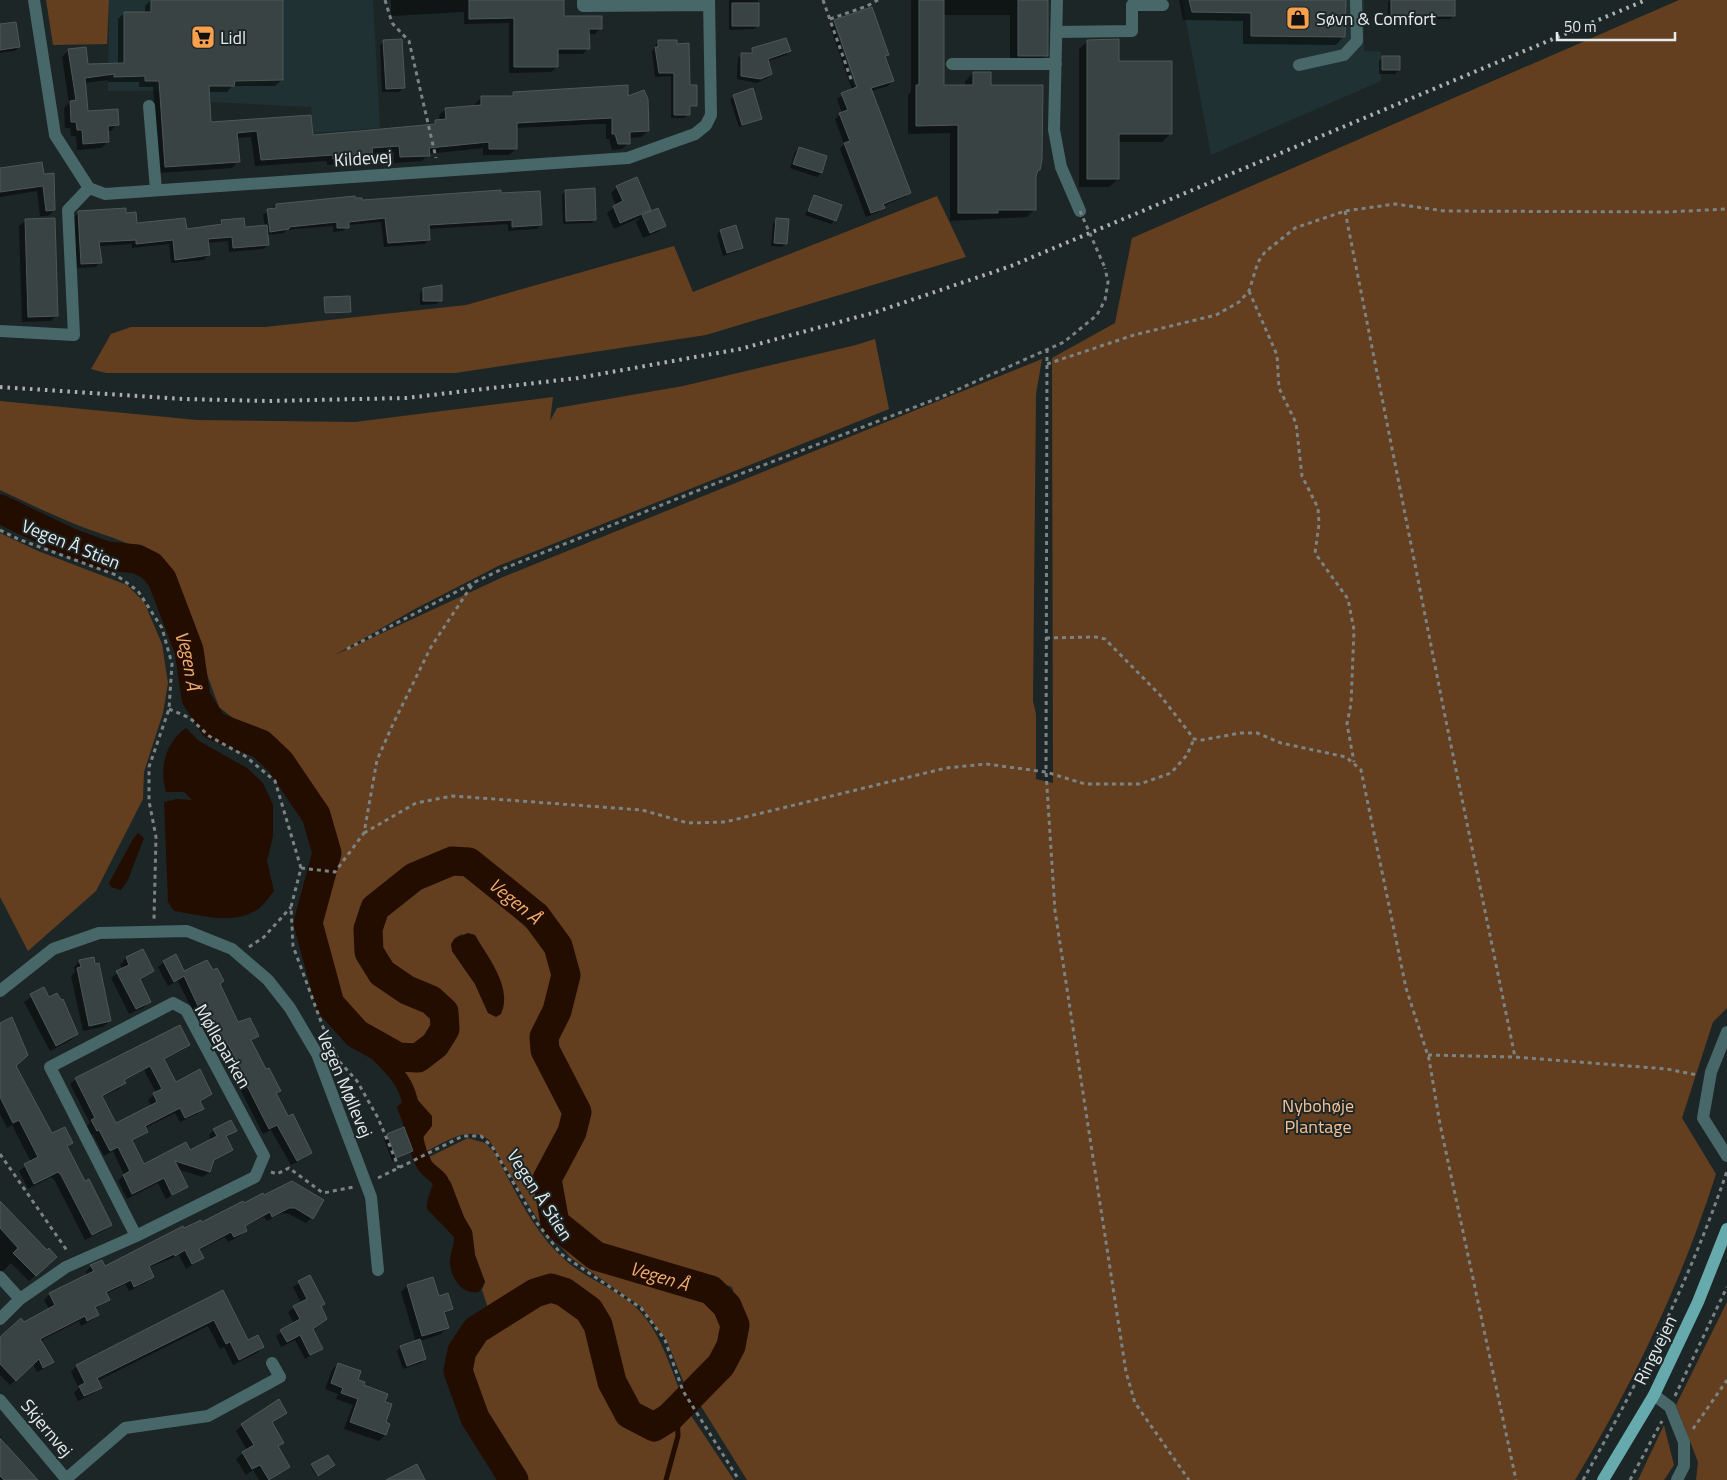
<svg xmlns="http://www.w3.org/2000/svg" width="1727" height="1480" viewBox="0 0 1727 1480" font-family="'Titillium Web',sans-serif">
<rect width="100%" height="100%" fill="#1d2627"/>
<!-- built -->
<path fill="#1f3132" d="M109,0h264l7,128 -67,5 -2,-26 -100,-5 -1,-12 -102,1z
M1182,0h182v51l17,1v29l-170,74z"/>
<!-- green -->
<path fill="#633f1f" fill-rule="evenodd" d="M46,0h63l-2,44 -54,1z
M1679,0h48v1008l-14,14 -31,96 34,56c-34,107 -83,210 -141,306h-828l-48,-77 38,-44 6,-33 -11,-39 -47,-17 -86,-21 -29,-22 -11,-18 -3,-18 4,-22 21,-43 1,-14 -26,-55 -3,-12 19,-53 1,-27 -27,-49 -57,-53 -21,-11 -14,-1 -66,33 -20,23 -7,35 6,27 16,16 47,30c4,16 1,24 -12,34h-12l-37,-17 -31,-32 -22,-73 22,-71 -2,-19 -59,-98 -39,-17 -19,-15 -50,-136c-22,-27 -67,-35 -99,-49 -24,-10 -47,-21 -70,-32v-89l197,19 158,2 198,-25 -3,24 7,-13 126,-22 173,-41 19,-6 14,70 -391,157 -85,44 -78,45 168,-78 539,-218 -6,35 -3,307 3,13v65l17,4 -1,-425 63,-35 17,-85z
M937,196l29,61 -260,78 -251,38h-349l-15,-4 20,-35 20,-7h134l201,-22 208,-59 19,46z
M0,533l38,18 89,34 17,17 18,42 6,39 -5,30 -19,59 -1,27 -47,92 -68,60 -28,-54z
M454,873h11l81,72 7,22 -4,37 -11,22 -4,16 4,16 27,52 2,13 -29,58v23l6,17 32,34 66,24 51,9 19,17 13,20 1,10 -5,16 -35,37 -20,-49 -26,-33 -69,-48 -33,-38 -49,-80c-21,-16 -45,3 -66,13l-6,-14h4l-5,-41 -6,-3 -3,-11 -22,-25 30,9 13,-4 29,-33 -4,-18 -10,-17 -16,-4 -22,-11 -22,-16 -7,-13v-30l34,-32zM462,934l26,79 -13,-29 -23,-33c-1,-10 2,-13 10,-17z
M468,1138l17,5 9,9c20,36 39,80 71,108 19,17 46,27 66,43 28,23 38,61 51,93l-20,19 -8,4c-17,-6 -37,-39 -41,-57 -3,-12 -2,-30 -8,-41 -7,-14 -20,-23 -32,-32 -8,-6 -17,-11 -28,-9 -19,4 -39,21 -56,31l-7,-21 3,-8 -10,-27 -3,-24 -8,-14 -17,-40 -21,-14 1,-5z
M548,1294l12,5 26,19 22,73 29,38 22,8 31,-23 44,66h-212c-21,-36 -70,-96 -42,-138 12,-19 49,-36 68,-48z
M1727,1302v178h-31l2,-18 -22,-57z
M1664,1425l10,40 -10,15h-26z"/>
<!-- water -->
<path fill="#230d00" d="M186,728l13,13 48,27 16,15 10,22v31l-6,25 7,30c-5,6 -11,16 -19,20 -24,14 -55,4 -81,0l-6,-9 -4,-100 13,-3 15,1 -8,-8h-18c-7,-24 -1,-49 20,-64z
M138,833l6,5 -16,42 -7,10 -10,-3 -2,-4 24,-44z
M468,933l7,2c13,23 38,52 26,79l-5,3 -8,-4 -13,-29 -23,-33 -1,-7 4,-6z
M410,1095l6,3 16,18v10l-11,14 -13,-2 -11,-31z
M426,1163l21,14 4,6 13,34 8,14 3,24 10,27 -6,10c-16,3 -27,-12 -29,-27 -1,-9 4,-18 4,-28l-27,-28c-1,-12 6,-20 7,-31l-11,-10z"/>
<!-- shadow -->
<path fill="#0007" fill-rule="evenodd" d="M151,0h130l1,80 -7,6h-43l-5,6h-19l2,31 102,13 119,-10 4,-5h5l-1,-6 7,-6 29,-2v-3l7,-7 27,1 4,-5 114,5 21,33 -7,6 -12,1v5l-7,6 -10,1 -3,-11h-3v-15h-10l-80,4v21l-7,6h-26v-7l-55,6 -6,7 -28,2v-11l-22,2 -7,8 -6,2 -32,1v-4l-72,5 -4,-29 -14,1 1,23 -6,7 -73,5 -6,-86h-14v-5h-31v-2l-24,3 2,29 31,12 -6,7h-4l1,11 -7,6 -24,2 -1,-14h-5l-1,-8h-5l-1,-20 5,-5 -7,-46 7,-7 18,15 31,-1v-45l6,-6h21v-7z
M391,0h171v17l39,11 -6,6h-7v14l-5,6h-26v13l-6,5 -42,1v-50l-45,1v-12l-73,4z
M729,0h29v25l-4,4 -25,1z
M911,0h135v55l-8,9h-28v-49h-68v72l23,-1v-4l8,-9 17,14 51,73 -5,16 -1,33 -8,8 -77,4v-88l-42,1v-39l3,-3z
M1179,0h165v36l-8,9 -93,-1v-23l-60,-1z
M1390,0h64v15l-4,4 -62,1v-18z
M835,21l52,34 -3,3 8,23 -4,5 -17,5 39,101 -5,5 -22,9 -4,6 -13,5 -26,-68 4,-5 -9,-25 7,-6 -5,-14 15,-9 -22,-64 3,-4 24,71 3,-1z
M0,26l19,21 -4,4 -15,2z
M658,41l31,45 7,19 -8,4v5l-4,4h-13v-42l-16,1 -3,-25z
M1088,41l30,22 53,70 -9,9h-44v37l-9,8h-30v-138z
M384,42l19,46 -4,4h-17l-2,-47z
M752,49l38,2 -4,4 -18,6 3,13 -4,4 -10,5 -20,-4 1,-21 4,-4 6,1z
M1383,57l16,13 -4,4h-16v-13z
M752,90l9,28 -22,9 -9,-28z
M799,148l27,9 -5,16 -4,4 -27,-9 5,-16z
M0,169l43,7 11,34 -6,6h-8l-3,-25 -37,6z
M617,187l33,23 -5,5 19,11 -6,6 -15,6 -7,-16 5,-5 -27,12 -7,-16 9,-7 -5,-13z
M565,191l30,28 -3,4 -29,1 -1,-29z
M539,192l2,33 -4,4 -29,2v-7l-80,5 1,10 -4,5 -41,3 -3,-25 -33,3 -5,6 -10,1v-6l-47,4 -2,3 -17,2 1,10 -5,4 -34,3 -1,-11 -21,2 1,12 -4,5 -33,3 -2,-19 -37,4v-4l-33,2 1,16 -4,5 -19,1 -3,-51 4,-4 47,1 11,11 49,5 32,-4 5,-5 22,7 21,-1 -2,-12 13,-10 175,-11z
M815,196l20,24 -4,4 -26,-9z
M26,220l31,95 -6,6 -29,1 -3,-96z
M777,220l9,23 -4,4 -11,-1 2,-22z
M720,231l22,16 -4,4 -15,5 -6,-21z
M424,289l17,11 -4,4 -17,1v-12z
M324,298l25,13 -25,3z
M142,950l11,21 -14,10 11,20 -7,7 -14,6 -18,-36 12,-9 -3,-4 6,-7z
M80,961l30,60 -7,6 -20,4 -12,-55 4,-4 -1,-5z
M164,962l20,11 35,12 19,38 19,13 -6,6 14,29 14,20 -4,4 36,57 -6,6 -14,7 -20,-35 -8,4 -24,-47 2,-2 -19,-37 -9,5 -35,-72 -10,5 -10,-19z
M44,989l33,45 -6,6 -21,11 -26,-49z
M0,1024l15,42 36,69 21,8 -5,5 18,35 26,41 -6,6 -20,10 -30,-59 -4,-4 -23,12 -9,-18 12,-9 -19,-37 -5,3 -7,-14z
M189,1045l-6,5 -20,10 12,23 36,11 -12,8 3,6 -5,6 -17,8 -5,-9 -30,15 1,3 -15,11 12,23 47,-14 21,-11 -2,-5 5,-5 21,1 -9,7 6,12 -20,12 -3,10 -6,5 -26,-8 9,18 -20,12 -8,-16 -31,16 -9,-18 6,-6 -11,-24 -9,5 -11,-22 -2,1 -5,-8 4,-4 -20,-39 6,-5zM144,1070l12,23 -8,7 3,6 -35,19 -14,-28 17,-8 5,-6 -1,-2z
M387,1135l25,15 -20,11 -8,-22z
M292,1183l20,35 -6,5 -17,-9 -7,-1 -15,8 -3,-4 -20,10 2,3 -6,6 -12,6 -3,-5 -27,14 4,7 -16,11 -7,-14 -31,13 5,9 -6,5 -18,9 -4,-7 -19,10 3,5 -14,10 3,6 -6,5 -11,6 -2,-5 -39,20 13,20 -6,6 -10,5 -4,-8 -23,21 -10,-10v-36l49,-30 -5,-9 6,-6 37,-18 -1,-4 5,-6 14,1z
M0,1202l50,61 -21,18 -18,-18 -9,9 -2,-1z
M310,1276l13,28 -3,3 6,12 -13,12 9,17 -17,11 -10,-19 -14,7 -5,-11 18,-12 -6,-12 13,-9 -8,-16z
M407,1286l31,11 14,11 -9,7 4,13 -6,6 -21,7 5,18 -4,4 -18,6 -6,-18 4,-4 15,-5 -15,-50z
M222,1292l25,49 16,6 -6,6 -24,12 -9,-18 -4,2 -12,-23 -111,55 3,6 -6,6 -16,8 -4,-8 5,-5 -8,-16 6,-6z
M338,1364l46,39 1,32 -6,6 -35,-12 9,-24 -17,-6 2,-5 -13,-5 7,-19z
M285,1413l-14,11 11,18 -5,5 11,20 -17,13h-12l-6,-10 -7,5 -10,-16 11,-9 -11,-19 6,-6z
M0,1436l7,8 -2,2 28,34h-33z
M312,1465l20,2 -16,9 -5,-9z"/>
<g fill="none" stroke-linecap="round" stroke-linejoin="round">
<!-- stream -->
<path stroke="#230d00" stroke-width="5" d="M666,1480l12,-44 -1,-26"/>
<!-- canal -->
<path stroke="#230d00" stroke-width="16" d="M357,1034c13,11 39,36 47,51 13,25 6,54 20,79 3,6 11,10 16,16"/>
<!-- river -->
<path stroke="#230d00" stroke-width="29" id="s1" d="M0,509l69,33 38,14 30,3 14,7 11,13 27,71 7,48 18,28 47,18 19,18 36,53 11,38 -19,70 22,81 27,30 41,23 20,1 17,-13 10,-16 -1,-17 -13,-12 -24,-10 -25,-17 -13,-21 -1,-23 7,-21 39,-31 38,-16 17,1 67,54 22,30 8,29 -9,36 -13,26 1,13 32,62 -5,20 -25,47 8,44 41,33 115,34 16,16 8,19 -4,21 -10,19 -51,52 -16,10 -25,-13 -17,-32 -14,-57 -9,-15 -25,-18 -13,-4 -16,5 -59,37 -14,21 -4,20 17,47 39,62"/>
</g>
<!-- building -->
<path fill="#394344" stroke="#4d5858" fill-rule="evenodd" d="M151,0h132v80l-48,1 -1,5h-25l2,36 100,-7 2,20 47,-4 75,-7v-4l11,-1 -1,-11 36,-3v-9h32v-4l115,-7v11l16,-6 4,9 1,32 -19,1v12h-12l-3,-10h-3v-16l-95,5v26h-28v-7l-60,6 1,8 -30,1 -1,-11 -27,2 1,8 -6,1v2h-34v-4l-72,5 -4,-29 -20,2 3,29 -75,5 -6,-86h-14v-5l-31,1v-3l-29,4 3,33 30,-2 1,16 -11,1 1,16 -26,2 -1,-14h-5l-1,-8h-5l-1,-21 6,-1 -8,-51 18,-2 2,17 36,-1v-51h27z
M469,0h95v16h38v13h-13l1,20h-32v18h-44v-49l-45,1z
M919,0h25v85h29v-13h18v13h52l-1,75 -2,10h-2l-2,6v34h-38v3h-40v-88l-42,1v-41h3z
M1018,0h30v56h-30z
M1189,0h157l-1,37 -94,-1v-23l-59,-1z
M1391,0h64v16h-64z
M732,3h27v23h-27z
M872,7l17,48 -4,1 9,25 -23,7 40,105 -28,11 2,4 -14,5 -27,-70 6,-2 -11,-28 9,-3 -7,-17 16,-6 -23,-67z
M16,22l4,25 -20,3v-26z
M786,38l5,13 -23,8 4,15 -11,5 -20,-3v-23h11v-5z
M402,39l3,49 -19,1 -3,-49z
M1119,39v22h53v73h-53v45h-32v-139z
M658,40h19v4l12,-1 1,42h7v21h-7v9h-16v-42h-15l-4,-26h3z
M1382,56h18v14h-18z
M753,88l9,31 -20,6 -9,-30z
M799,147l28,9 -5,17 -29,-9z
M42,162l2,12 10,-1 1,37 -9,1 -3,-25 -43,6v-24z
M637,177l14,33 -31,13 -7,-17 10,-5 -7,-15z
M595,188l1,32 -30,1 -1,-31z
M501,190v3l39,-2 2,34 -30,2v-7l-83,5 1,15 -42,3 -3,-25 -36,4v6h-12v-6l-48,5v2l-19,3 -3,-23 9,-1v-4l79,-8v2h7v2z
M814,195l28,10 -6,16 -28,-10z
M126,208v5l10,-1 1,11 48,-5 2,11 35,-5 -1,-4 23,-2 1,9 22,-2 2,20 -36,3 -1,-11 -24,2 2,16 -35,5 -2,-20 -37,4v-4l-37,2 3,21 -21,1 -3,-53z
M658,208l8,18 -16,7 -8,-18z
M55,218l3,98 -30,1 -3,-98z
M776,218l13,1 -2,25 -13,-1z
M736,225l7,23 -16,5 -7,-23z
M442,285v16h-19v-13z
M350,296l1,16 -26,1 -1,-16z
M143,949l11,22 -14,8 11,23 -15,7 -20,-38 13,-6 -3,-8z
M176,954l8,17 23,-11 6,10 4,-2 7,13 -4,3 18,38 12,-4 9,18 -8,4 15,29 3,-1 12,23 -5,2 12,23 5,-2 19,39 -15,8 -20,-36 -8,4 -25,-49 2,-1 -18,-35 -10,5 -34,-73 -10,6 -11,-21z
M94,957l1,7 4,-1 12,58 -22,5 -12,-58 4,-1 -2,-7z
M44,987l5,10 8,-4 4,7 2,-1 15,35 -22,12 -26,-52z
M12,1017l16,38 -12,11 36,67 13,-6 8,16 -6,3 18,35 4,-2 23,46 -20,10 -31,-60 -3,-3 -24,12 -10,-20 14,-7 -19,-37 -6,3 -13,-26v-74z
M180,1025l10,20 -26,14 12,23 24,-13 12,25 -12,7 4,8 -19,9 -5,-10 -35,18 3,6 -16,8 12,24 42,-22 4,8 27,-14 -4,-7 18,-9 6,11 -11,5 7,14 -19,10 -4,12 -35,-11 13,26 -16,8 -8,-17 -32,16 -9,-19 7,-4 -12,-24 -8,4 -11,-21 -2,1 -6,-11 4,-2 -20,-40zM150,1066l12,23 -9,4 4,9 -41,21 -14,-27 24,-13 -2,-3z
M404,1127l9,24 -17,7 -9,-24z
M292,1181l32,19 -11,19 -18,-11h-6l-17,9 -2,-5 -25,14 2,5 -13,6 -3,-5 -32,17 5,9 -12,6 -7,-14 -10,6 -1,-2 -25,12 5,11 -20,10 -3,-7 -25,12 4,8 -15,7 4,8 -12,6 -2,-5 -45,23 14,23 -11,6 -4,-9 -23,22 -16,-17v-27l21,-19 3,4 31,-17 -6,-12 45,-22 -4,-6 12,-5 3,6 78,-40 1,2 17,-8 1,2 41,-21 1,2 19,-10 1,2z
M0,1201l47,49 2,-2 8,9 -21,19 -23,-23 5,-5 -18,-20z
M310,1275l15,29 -4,2 6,13 -14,10 10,20 -13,6 -10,-20 -13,7 -7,-12 20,-11 -7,-13 14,-7 -9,-18z
M433,1277l6,19 9,-3 5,16 -9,3 5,16 -27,8 -15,-51z
M223,1290l25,50 10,-5 6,12 -25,13 -9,-18 -4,2 -12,-24 -117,58 5,10 -18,8 -5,-10 6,-3 -9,-18z
M420,1339l6,20 -19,7 -7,-20z
M338,1363l23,8 -3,9 7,2 -1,3 24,9 -3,8 7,2 -6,18 4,2 -4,11 -36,-13 8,-23 -17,-6 2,-5 -12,-5z
M279,1399l8,14 -15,9 12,21 -6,3 12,21 -21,13 -9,-15 -8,4 -10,-17 12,-7 -13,-21z
M0,1438l38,42h-34l-4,-4z
M328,1455l7,10 -17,11 -7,-12z
M417,1464l8,16h-39z"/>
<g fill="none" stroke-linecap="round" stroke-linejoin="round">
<!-- path -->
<path stroke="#7b8383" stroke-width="3" stroke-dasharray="4 4" stroke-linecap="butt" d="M385,0l7,23 17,18 27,117
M823,0l29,82
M830,19l37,-13 11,-6
M1345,211l101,510 69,336
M1249,291l28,64 2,33 17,35 6,53 16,32 1,16 -4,29 33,46 6,31 -3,74 -4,20 7,38
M1047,349l-1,423 9,139 71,461 9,31 54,77
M1047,364l87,-29 82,-20 23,-13 10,-11 9,-29 7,-10 30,-24 50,-17 50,-7 50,7 222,1 60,-3
M0,530l18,9 98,36 22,16 24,37 10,36 -3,45 -20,58v34l7,36 -2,82
M1046,638l50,-1 9,2 55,56 34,44 8,1 38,-7h17l24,10 65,14 15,13 45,218 23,71 11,65 76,356
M347,649l128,-67 25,-12 209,-84 232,-89 123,-55 33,-27 8,-15 3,-18 -3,-14
M169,709l21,9 19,18 36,20 30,25 26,87 -10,39 2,39 30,81 16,34 18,20 21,37 21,50
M364,833l52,-30 37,-7 189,14 46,13 37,-1 221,-54 40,-4 60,8 39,12h55l31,-11 16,-18 7,-16
M301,868l34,4 29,-39 13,-73 16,-36 38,-77 43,-65
M249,947l15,-10 27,-30
M1428,1055l87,2 152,12 30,6
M0,1154l68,98
M271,1172l6,2 12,-6 34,25 31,-6
M378,1178l85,-42h18l12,12 44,75 24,31 80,54 24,32 18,51 56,89
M1675,1396l52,-109
M1693,1429l34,-49
M1583,1480c56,-99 107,-200 144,-309
M1630,1480l32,-59"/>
<!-- minor -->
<path stroke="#486769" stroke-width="12" d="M34,0l21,135 34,53 16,6 523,-36 67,-24 11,-9 5,-10 -2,-115
M583,0v6l126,-1
M1057,0l-3,130 7,37 19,44
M1056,32l76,-1v-26h31
M952,64h104
M1299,65l45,-10 13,-14 -1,-41
M149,106l7,84
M0,331l74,4 -6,-125 21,-22
M0,991l53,-42 46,-16 88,-2 45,18 36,31 22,28 27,46 54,143 7,73
M1727,1032l-16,40 -8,46 24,38
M0,1277l20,22
M0,1319l20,-20 46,-32 70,-31 119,-59 9,-21 -78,-146 -13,-7 -123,64 86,169
M1654,1395l16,12 14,35v24l-7,14
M0,1400l67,80
M66,1479l59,-51 83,-12 72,-39 -8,-14"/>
<!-- major -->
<path stroke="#66aaae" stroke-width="12" d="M1603,1480l51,-85 44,-93 29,-73"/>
<!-- rail -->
<path stroke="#abb2b2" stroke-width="4" stroke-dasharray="2.5 5" stroke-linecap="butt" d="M0,387l183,12 85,2 138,-3 172,-20 162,-29 136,-37 135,-46 635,-266"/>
<!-- path-bridge -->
<path stroke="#7b8383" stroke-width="3" stroke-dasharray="4 4" stroke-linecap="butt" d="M1080,211l25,57"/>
</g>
<!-- icons -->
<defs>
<g id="shop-square" transform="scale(1.25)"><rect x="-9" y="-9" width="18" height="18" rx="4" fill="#f8a04c" stroke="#1d2627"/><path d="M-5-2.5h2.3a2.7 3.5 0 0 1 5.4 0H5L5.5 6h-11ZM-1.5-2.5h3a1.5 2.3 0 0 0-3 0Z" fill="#111"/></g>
<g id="supermarket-square" transform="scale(1.25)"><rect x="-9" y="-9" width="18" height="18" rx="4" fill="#f8a04c" stroke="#1d2627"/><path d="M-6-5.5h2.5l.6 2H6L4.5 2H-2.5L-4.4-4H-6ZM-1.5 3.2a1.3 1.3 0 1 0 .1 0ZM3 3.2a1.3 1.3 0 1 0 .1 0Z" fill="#111"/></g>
</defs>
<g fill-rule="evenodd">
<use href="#shop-square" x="1298" y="18"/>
<use href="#supermarket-square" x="203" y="37"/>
</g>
<g text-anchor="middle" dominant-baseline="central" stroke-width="4" stroke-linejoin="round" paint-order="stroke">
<!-- poi labels -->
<g font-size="18" fill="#e5ecec" stroke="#1d2627" text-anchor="start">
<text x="1316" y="18">Søvn &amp; Comfort</text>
<text x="220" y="37">Lidl</text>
</g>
<!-- street labels -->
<g font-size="18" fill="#e5ecec" stroke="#1d2627">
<text transform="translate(363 158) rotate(-4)">Kildevej</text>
<text transform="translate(71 544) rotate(22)">Vegen Å Stien</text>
<text transform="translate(223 1046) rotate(60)">Mølleparken</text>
<text transform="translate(345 1084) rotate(67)">Vegen Møllevej</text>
<text transform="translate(540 1195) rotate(57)">Vegen Å Stien</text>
<text transform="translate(1655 1350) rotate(-64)">Ringvejen</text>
<text transform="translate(47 1428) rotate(50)">Skjernvej</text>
</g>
<!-- park labels -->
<g font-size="18" fill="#f9c192" stroke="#1d2627">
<text x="1318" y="1105">Nybohøje<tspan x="1318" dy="21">Plantage</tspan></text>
</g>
<!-- water labels -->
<g font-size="19" font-style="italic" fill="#f3ae71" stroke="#1d2627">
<text stroke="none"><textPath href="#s1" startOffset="266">Vegen Å</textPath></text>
<text stroke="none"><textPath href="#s1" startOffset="1151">Vegen Å</textPath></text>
<text stroke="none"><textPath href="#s1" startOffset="1631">Vegen Å</textPath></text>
</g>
</g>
<!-- scale -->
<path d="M1557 32v8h118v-8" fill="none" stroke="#e5ecec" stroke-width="2.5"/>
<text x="1564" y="32" font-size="15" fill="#e5ecec" stroke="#1d2627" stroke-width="4" paint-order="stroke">50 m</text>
</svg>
